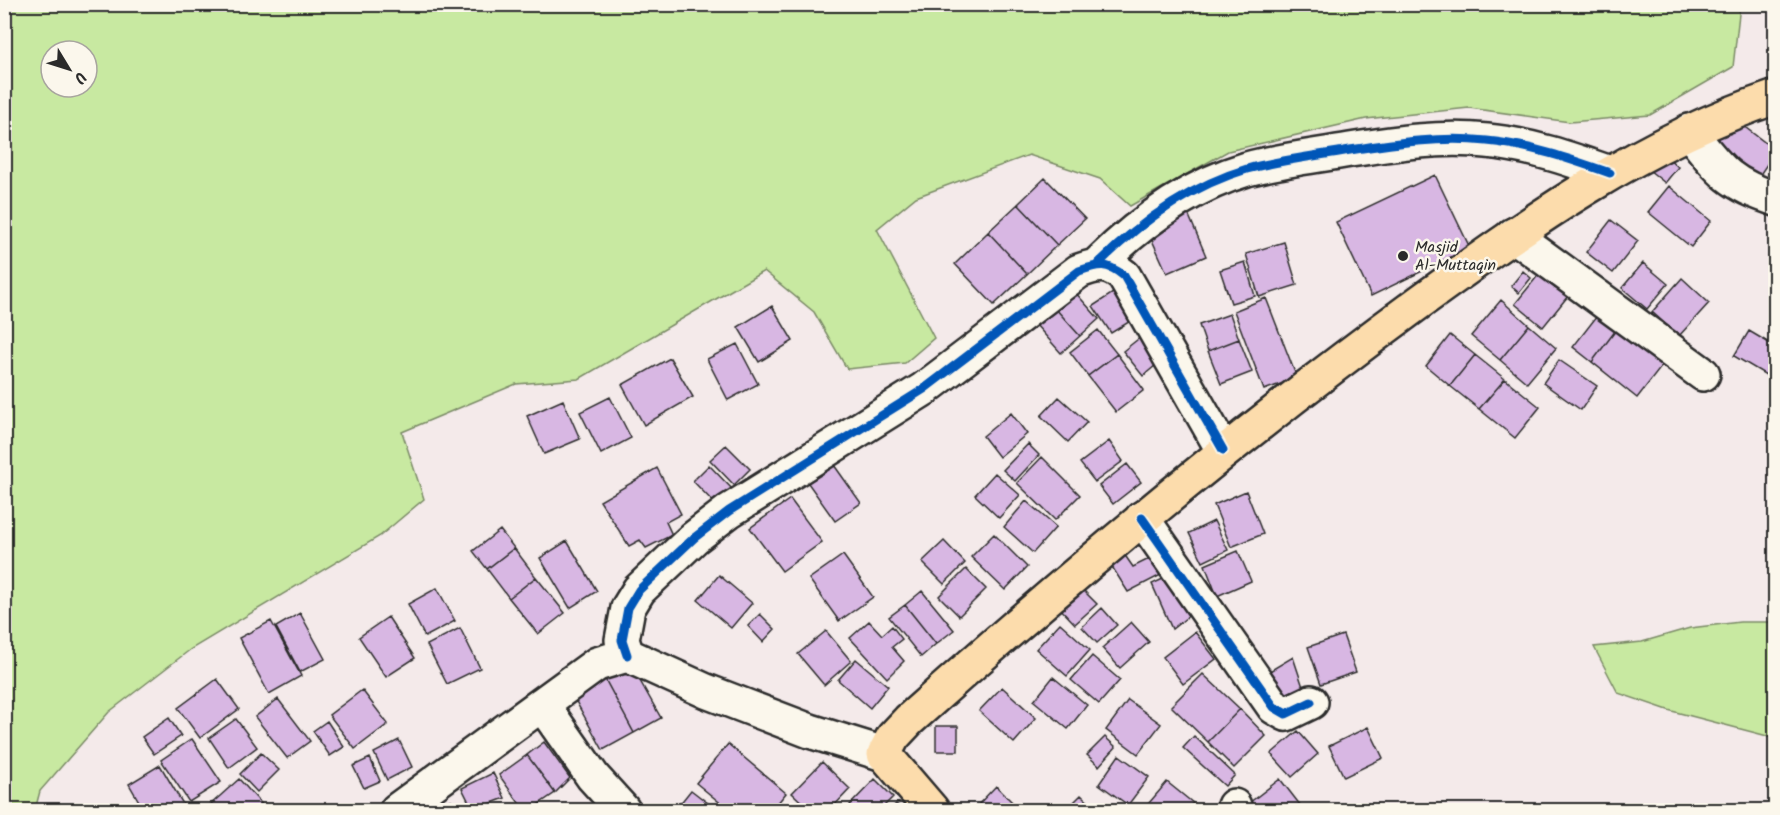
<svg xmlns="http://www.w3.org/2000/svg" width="1780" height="815" viewBox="0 0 1780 815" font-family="Kalam,sans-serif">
<rect width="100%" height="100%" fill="#f4eaea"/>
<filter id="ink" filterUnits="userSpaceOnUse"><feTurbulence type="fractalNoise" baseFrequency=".0167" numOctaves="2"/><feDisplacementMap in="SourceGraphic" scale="12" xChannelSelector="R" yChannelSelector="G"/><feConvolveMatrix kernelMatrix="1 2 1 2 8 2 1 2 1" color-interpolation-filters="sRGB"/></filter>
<g filter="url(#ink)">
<!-- green -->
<path fill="#c8e9a1" stroke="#7a8a66" stroke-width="1.5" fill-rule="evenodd" d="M5,4h1735v1l-7,62 -83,48 -80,7 -101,-14 -103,11 -138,32 -98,55 -30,-27 -71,-24 -113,42 -39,32 57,109 -29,25 -58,6 -33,-57 -50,-41 -185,108 -63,5 -114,48 22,67 -44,37 -189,113 -82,63 -69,79 -5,19h-30zM51,51h36v36h-36z
M1740,622h35v116l-107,-28 -50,-17 -24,-46 48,-5 48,-14z"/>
<!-- building -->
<path fill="#d8b7e3" stroke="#2b2b2b" stroke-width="1.5" d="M1776,99v28l-2,1 -8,-27z
M1729,115l47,36 -19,28 -48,-38z
M1663,153l15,14 -13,16 -16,-13z
M1435,175l35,73 -99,48 -35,-74z
M1045,178l40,41 -28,26 -39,-41z
M1669,186l42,35 -20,26 -43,-35z
M1018,204l39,41 -30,29 -39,-42z
M1187,211l19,45 -39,17 -20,-44z
M1611,220l27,21 -25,32 -27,-21z
M988,232l39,42 -33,31 -39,-41z
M1284,242l13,43 -38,12 -13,-43z
M1245,262l10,34 -24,7 -11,-33z
M1643,263l25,21 -21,25 -25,-21z
M1523,271l8,7 -12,15 -8,-7z
M1540,273l28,23 -25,31 -28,-23z
M1682,278l27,25 -30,33 -27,-24z
M1119,289l18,28 -26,16 -18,-27z
M1074,291l25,28 -19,17 -25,-28z
M1266,298l31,80 -33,12 -30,-79z
M1501,300l28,25 -29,35 -29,-24z
M772,306l21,35 -34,21 -21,-35z
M1055,308l25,28 -19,17 -25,-28z
M1230,314l9,25 -31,12 -9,-26z
M1597,316l19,14 -24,32 -19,-15z
M1529,325l27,23 -29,35 -27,-23z
M1098,330l19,24 -29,22 -18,-24z
M1616,330l46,36 -25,32 -45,-36z
M1749,331l27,16v24l-5,7 -37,-22z
M1450,335l25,20 -25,31 -24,-20z
M1142,336l20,24 -19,16 -20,-25z
M1239,339l13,33 -31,12 -13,-33z
M737,344l21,40 -30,16 -21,-41z
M1117,354l27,36 -28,22 -28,-36z
M1475,355l30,24 -26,30 -29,-23z
M670,358l23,39 -49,28 -22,-40z
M1559,360l38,26 -16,24 -38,-27z
M1505,379l35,28 -25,31 -36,-29z
M610,397l21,41 -30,16 -21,-42z
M1059,397l28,25 -19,20 -27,-26z
M563,400l17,39 -36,15 -17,-38z
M1011,413l16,21 -28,23 -16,-21z
M1109,441l14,20 -28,21 -15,-19z
M1028,444l11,11 -24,26 -12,-11z
M726,445l24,24 -16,16 -24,-25z
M1042,457l38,38 -25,25 -38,-37z
M1127,464l14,18 -28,22 -14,-18z
M709,465l26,27 -16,16 -26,-27z
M834,465l27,38 -26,18 -27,-38z
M657,468l24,46 -15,8 6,13 -26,13 -6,-8 -11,6 -29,-45z
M995,473l25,22 -21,23 -24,-23z
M1246,491l17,43 -32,13 -17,-42z
M790,499l32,43 -40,29 -32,-43z
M1026,501l30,26 -23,26 -29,-26z
M1214,521l14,29 -25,12 -14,-29z
M500,530l14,18 -27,21 -14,-18z
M994,534l33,33 -22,23 -34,-33z
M567,541l30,50 -27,17 -30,-50z
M944,541l21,22 -21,21 -22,-22z
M514,548l22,29 -27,21 -22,-29z
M1238,551l13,30 -34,15 -12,-31z
M1124,554l9,13 18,-9 10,17 -33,17 -19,-30z
M843,555l30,42 -34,24 -30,-42z
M966,569l20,20 -27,27 -20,-20z
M719,575l33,28 -21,25 -33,-28z
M536,577l29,36 -27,21 -29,-36z
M1163,579l28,35 -19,15 -20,-45z
M1078,585l19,19 -22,20 -18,-19z
M437,588l18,33 -30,16 -17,-33z
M922,591l32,39 -18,14 -31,-39z
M905,605l31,39 -15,13 -32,-40z
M1102,608l15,17 -20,18 -15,-16z
M300,613l25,46 -25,13 -24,-45z
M760,614l15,15 -12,13 -15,-16z
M388,617l27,41 -29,19 -27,-40z
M271,621l30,55 -32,18 -30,-56z
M869,621l13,14 10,-9 10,13 -10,8 12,14 -17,17 -37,-40z
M1131,622l18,20 -29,26 -18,-20z
M1060,623l30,27 -23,26 -31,-27z
M460,628l20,40 -33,16 -20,-39z
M826,631l25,30 -27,24 -26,-31z
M1195,632l21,27 -33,25 -20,-27z
M1343,635l13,37 -35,12 -13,-37z
M1092,656l28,24 -21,24 -28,-24z
M1293,657l10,30 -20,8 -15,-23z
M856,659l32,27 -18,22 -32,-28z
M631,665l30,53 -27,15 -29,-54z
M1203,674l37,35 -32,33 -37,-36z
M1053,677l34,28 -19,24 -34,-28z
M217,679l22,30 -39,29 -22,-30z
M605,679l29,54 -31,17 -30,-54z
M1002,687l34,31 -22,25 -35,-32z
M362,690l26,34 -33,25 -26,-34z
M278,699l32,42 -23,17 -32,-41z
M1128,700l33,24 -23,30 -32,-24z
M1240,709l26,27 -32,32 -26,-26z
M169,718l12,18 -27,18 -12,-17z
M236,719l21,28 -28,21 -20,-30z
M327,721l17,26 -14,9 -17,-25z
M936,726h22v25h-22z
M1368,727l15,31 -39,19 -15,-31z
M1298,731l20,23 -26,23 -21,-23z
M1194,736l41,39 -10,11 -42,-38z
M1105,737l11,10 -17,19 -12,-11z
M192,739l29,43 -32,20 -28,-42z
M399,740l13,27 -25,13 -13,-27z
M544,742l26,36 -15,15 -28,-38z
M728,744l58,49 -14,17h-43l-33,-27z
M261,753l18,17 -22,22 -17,-18z
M527,755l28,38 -25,17h-6l-25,-35z
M1119,755l30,22 -21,28 -29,-21z
M370,758l10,23 -16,7 -11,-22z
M822,762l28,27 -20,21h-20l-18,-17z
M160,765l26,44 -3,1h-39l-15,-26z
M493,773l12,25 -32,12 -11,-22z
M239,779l28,31h-53l-4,-5z
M875,779l18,18 -13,13h-24l-6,-5z
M1280,779l24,31h-48l-7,-7z
M1167,782l26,21 -7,7h-43z
M996,786l24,24 -46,-1z
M691,790l26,20h-42z
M1081,795l16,15h-31z
M451,800l7,10h-23z
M896,804l8,6h-14z"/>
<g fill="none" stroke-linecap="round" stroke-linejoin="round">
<!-- minor casing -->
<g stroke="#2b2b2b" stroke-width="38">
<path id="minor" d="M1689,131c30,38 39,53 87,68
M1513,235l190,139
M1098,264c42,-42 92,-78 149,-95 33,-9 69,-13 103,-19 45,-7 91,-14 137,-9 43,4 83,18 123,32
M1142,518l132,189 12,7 25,-12
M627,655l-5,-15 6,-32 11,-18 55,-52 35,-27 195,-122 155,-118c20,-7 28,-9 45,5l99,174
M542,704l51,73 30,33
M1234,806l1,4
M397,810l200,-146 30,-9 79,36 104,40 74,23"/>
</g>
<!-- major casing -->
<g stroke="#2b2b2b" stroke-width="38">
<path id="major" d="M932,810l-48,-56 9,-17 16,-17c162,-145 328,-284 504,-413 113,-82 229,-166 363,-210"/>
</g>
<!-- minor -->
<use href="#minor" stroke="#fbf7ec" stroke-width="33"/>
<!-- major -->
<use href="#major" stroke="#fcdcac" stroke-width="33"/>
<!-- cycleway casing -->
<g stroke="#fbf7ec" stroke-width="13">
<path id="cycleway" d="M1098,264c42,-42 92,-78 149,-95 33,-9 69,-13 103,-19 45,-7 91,-14 137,-9 43,4 83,18 123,32
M1142,518l132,189 12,7 25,-12
M627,655l-5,-15 6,-32 11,-18 55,-52 35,-27 195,-122 155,-118c20,-7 28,-9 45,5l99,174"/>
</g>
<!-- cycleway -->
<use href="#cycleway" stroke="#0057b8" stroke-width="9"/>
</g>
</g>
<!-- markers -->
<circle fill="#2b2b2b" stroke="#fbf7ec" stroke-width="2" cx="1403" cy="256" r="6"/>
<g text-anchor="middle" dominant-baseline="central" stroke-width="5" stroke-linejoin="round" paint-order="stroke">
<!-- poi labels -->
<g font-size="16" fill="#2b2b2b" stroke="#fbf7ec" text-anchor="start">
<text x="1415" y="247">Masjid<tspan x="1415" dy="18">Al-Muttaqin</tspan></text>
</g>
</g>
<!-- margin -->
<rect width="1780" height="815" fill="none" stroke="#fbf7ec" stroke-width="24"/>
<rect x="12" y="12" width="1756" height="791" fill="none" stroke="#2b2b2b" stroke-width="2" filter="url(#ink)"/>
<!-- north arrow -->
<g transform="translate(69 69) rotate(128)"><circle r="28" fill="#fbf7ec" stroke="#a8a59f" stroke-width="1.5"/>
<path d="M0-4.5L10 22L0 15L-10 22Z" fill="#2b2b2b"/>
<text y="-9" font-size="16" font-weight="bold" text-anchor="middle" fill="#2b2b2b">U</text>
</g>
</svg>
